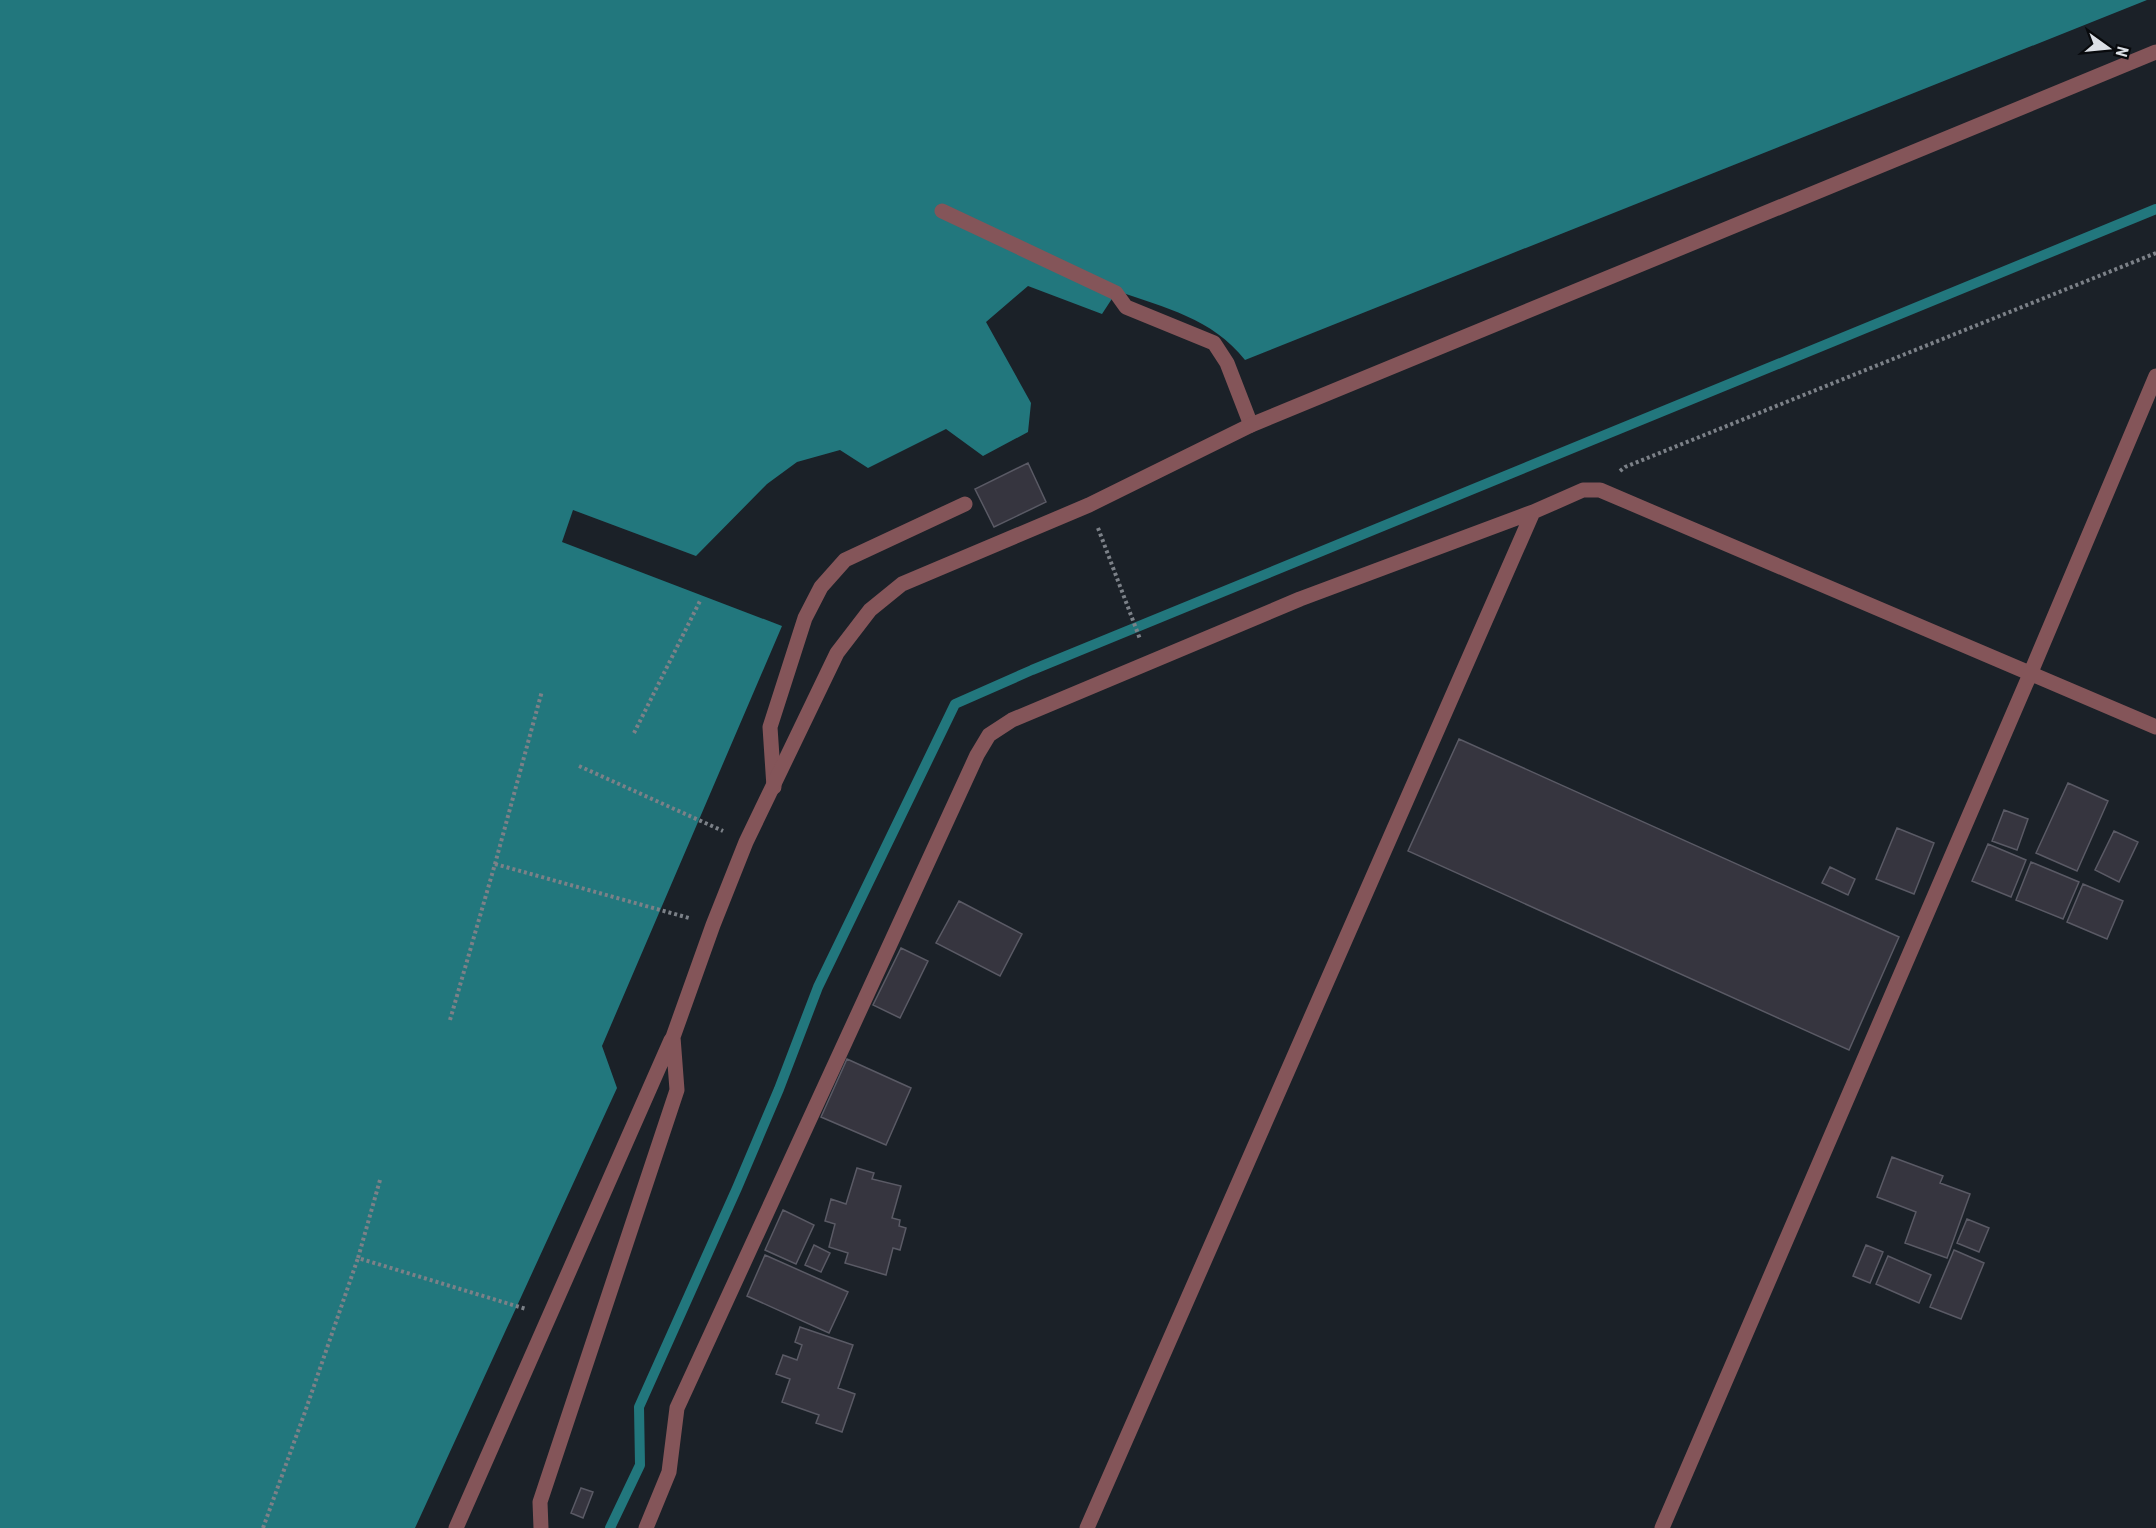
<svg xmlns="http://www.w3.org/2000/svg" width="2156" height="1528" viewBox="0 0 2156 1528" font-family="'Roboto Condensed',sans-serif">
<rect width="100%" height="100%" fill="#1b2128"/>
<!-- water -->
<path fill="#22777d" d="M0,0h2147l-902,360c-33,-42 -80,-52 -128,-69l-15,23 -74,-28 -42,36 45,81 -3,29 -45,24 -37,-27 -78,39 -28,-18 -43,12 -30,22 -71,72 -123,-46 -11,32 220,84 -180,420 15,42 -202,440h-415z"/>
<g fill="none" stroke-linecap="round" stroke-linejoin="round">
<!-- stream -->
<path stroke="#22777d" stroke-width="10" d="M610,1528l30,-63 -1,-58 98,-219 42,-99 39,-102 137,-283 77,-34 1124,-461"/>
</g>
<!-- building -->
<path fill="#36353f" stroke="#5a5a65" stroke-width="1.5" d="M1028,463l18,39 -52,25 -19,-38z
M1459,739l440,198 -50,113 -441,-199z
M2068,783l40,18 -31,70 -41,-18z
M2004,810l24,9 -11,31 -25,-9z
M1897,828l37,15 -20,51 -38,-15z
M2114,831l24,11 -19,40 -24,-12z
M1988,844l38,16 -15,37 -39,-16z
M2031,862l48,20 -16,37 -47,-19z
M1830,867l25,12 -7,16 -26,-12z
M2083,884l40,17 -16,38 -40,-17z
M959,901l63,33 -22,42 -64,-33z
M901,948l27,13 -28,57 -27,-13z
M847,1059l64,29 -25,57 -65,-28z
M1892,1157l51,19 -3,7 30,11 -23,64 -42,-15 11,-31 -39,-15z
M857,1168l17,5 -2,6 29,7 -9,32 8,2 -1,6 7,2 -6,22 -7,-2 -7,27 -41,-12 3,-10 -19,-6 6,-23 -10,-3 6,-22 15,5z
M783,1210l31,15 -18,39 -31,-14z
M1967,1219l22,9 -10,24 -22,-9z
M814,1245l16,8 -9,19 -16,-7z
M1866,1245l17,7 -13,31 -17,-7z
M1954,1250l30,13 -23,56 -31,-12z
M765,1255l83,37 -19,41 -82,-37z
M1888,1256l43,19 -12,28 -43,-19z
M800,1327l53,18 -15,43 17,6 -13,38 -26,-9 3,-8 -37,-13 8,-23 -14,-5 7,-19 14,5 5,-15 -7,-3z
M581,1488l12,4 -10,26 -12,-5z"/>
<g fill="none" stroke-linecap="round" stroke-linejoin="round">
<!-- path -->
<path stroke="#7c8188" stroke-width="4" stroke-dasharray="3 3" stroke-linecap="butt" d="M1620,471l5,-4 531,-214
M1098,528l42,111
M634,733l66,-132
M579,766l144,65
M495,864l194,54
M450,1020l45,-156 47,-173
M380,1180l-22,78 168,51
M263,1528l42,-116 53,-154"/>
<!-- service -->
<path stroke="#845559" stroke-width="15" d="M942,211l174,82 10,14 88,36 13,20 24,62
M774,787l-4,-60 35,-109 16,-31 24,-27 120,-56"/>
<!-- minor -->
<path stroke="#845559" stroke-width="15" d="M456,1528l215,-488
M541,1528l-1,-26 137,-412 -4,-53 40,-112 33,-83 91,-189 33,-43 32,-26 187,-79 162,-80 905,-373
M646,1528l23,-56 8,-64 300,-653 12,-20 23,-15 288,-121 233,-87 50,-22h17l556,237
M1087,1528l446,-1016
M1662,1528l369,-856 125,-296"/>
</g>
<!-- north arrow -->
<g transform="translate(2108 48) rotate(105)" stroke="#080a0d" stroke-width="4.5" paint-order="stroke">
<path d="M0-4.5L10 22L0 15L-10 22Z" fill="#dce0e6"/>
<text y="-9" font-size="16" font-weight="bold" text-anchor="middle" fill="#dce0e6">N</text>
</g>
</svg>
